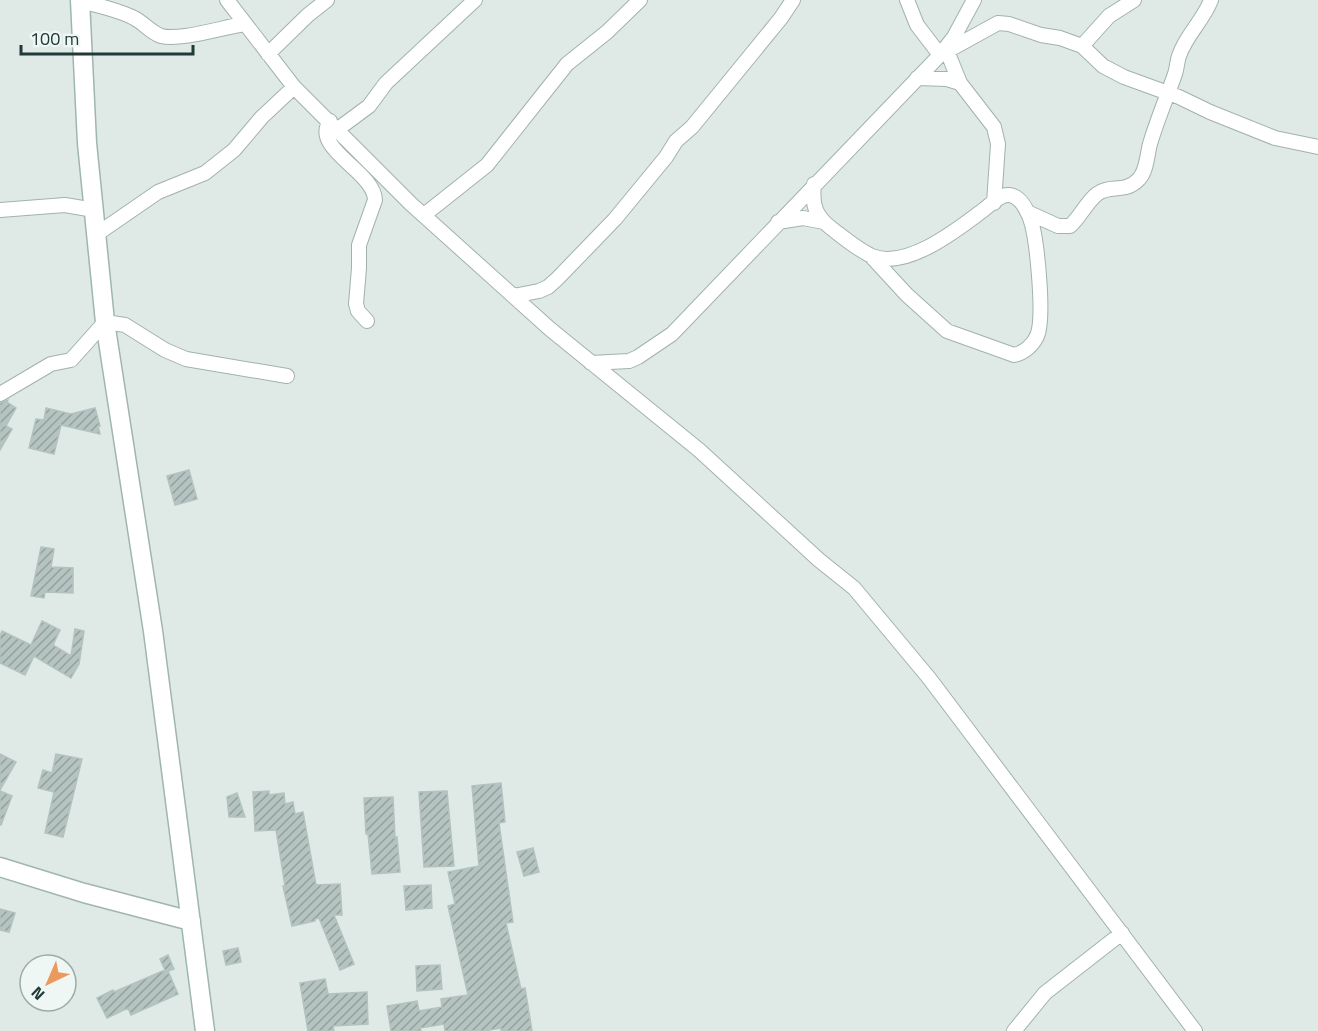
<svg xmlns="http://www.w3.org/2000/svg" width="1318" height="1031" viewBox="0 0 1318 1031" font-family="'Titillium Web',sans-serif">
<defs>
<pattern id="building-hatch" width="6" height="6" patternUnits="userSpaceOnUse" patternTransform="scale(1.5)"><rect width="6" height="6" fill="#b5c4c1"/><path d="M-1 1l2-2M0 6l6-6M5 7l2-2" fill="none" stroke="#93a09e"/></pattern>
</defs>
<rect width="100%" height="100%" fill="#dfeae7"/>
<!-- building -->
<path fill="url(#building-hatch)" stroke="#b2c3bf" stroke-width="1.5" d="M8,400l-1,2 9,6 -10,18 6,3 -12,21v-47z
M46,408l25,6 24,-6 5,18h-2l2,8 -39,-9 -7,29 -25,-6 7,-29 8,1z
M189,470l8,29 -22,6 -8,-29z
M41,547l13,2 -3,18 22,1v25l-28,-1 -1,6 -13,-2z
M42,621l18,9 -7,15 18,11 4,-27 9,2 -5,33 -8,14 -37,-22 -9,19 -25,-12v-27l2,-5 29,14z
M0,754l16,8 -16,28z
M56,754l26,5 -19,78 -18,-4 9,-41 -16,-4 5,-18 9,3z
M501,783l4,39 -6,1 14,99 -7,1 15,66 4,-1 7,43h-31v-3l-17,3h-39l-1,-7 -24,4 1,3h-30l-4,-25 30,-5 2,10 23,-4 -1,-8 27,-4 -20,-89 7,-2 -7,-32 31,-6 -7,-80z
M0,791l12,5 -11,29h-1z
M269,791v4l15,-2 1,11 8,-2 2,12 8,-2 13,73 24,-1 2,31h-8l20,49 -14,6 -21,-52 -4,1v2l-23,5 -9,-40h2l-9,-56 -21,1 -2,-39z
M447,791l7,75 -30,1 -5,-75z
M237,793l8,24h-16l-2,-20z
M393,797l2,41 2,-1 3,35 -28,2 -4,-40h-2l-2,-36z
M533,848l6,24 -15,4 -7,-24z
M431,885l1,23 -26,2 -2,-24z
M0,909l15,4 -6,19 -9,-2z
M238,948l3,14 -15,3 -3,-14z
M168,955l6,14 -6,2 10,23 -47,21 -3,-7 -21,10 -10,-20 16,-8 1,2 51,-22 -5,-11z
M440,965l2,24 -25,2 -1,-25z
M325,979l3,15 39,-2 1,32 -35,2 1,5h-26l-8,-48z"/>
<g fill="none" stroke-linecap="round" stroke-linejoin="round">
<!-- street casing -->
<g stroke="#a2b1af" stroke-width="16">
<path id="street" d="M227,0l67,87 117,117 139,125 149,121 120,110 35,28 75,90 266,353
M907,0l10,25 23,30 14,-18 20,-37
M80,2c12,1 43,10 54,16 10,5 16,14 27,18 20,5 62,-9 84,-12
M1082,46l27,-30 25,-16
M947,51l13,32 34,44 4,17 -4,59
M268,54l40,-39 19,-15
M917,78l30,1 13,4
M330,121c-19,28 44,50 45,79l-16,45v23l-3,36 2,7 9,10
M338,129l31,-23 17,-23 89,-83
M814,184c-2,19 0,31 17,44 12,9 27,22 41,28 34,14 85,-26 110,-45 7,-5 18,-17 27,-16 11,1 18,15 21,23 7,19 15,100 7,118 -4,9 -13,17 -23,19l-67,-24 -40,-36 -36,-39
M0,210l65,-5 29,5
M1027,212l31,14h12c10,-9 16,-23 27,-32 13,-10 28,0 42,-15 8,-9 8,-24 11,-35 7,-24 17,-47 25,-70 2,-6 2,-12 4,-18 7,-21 24,-35 32,-56
M424,215l63,-50 80,-101 40,-32 33,-32
M778,222l25,-4 21,4
M97,234l61,-42 47,-19 29,-23 28,-33 32,-30
M513,296l26,-5 9,-4 9,-8 58,-60 51,-62 10,-16 16,-14 89,-109 12,-18
M591,363l38,-2 9,-4 34,-23 268,-279 58,-32 11,1 32,11 19,3 22,8 21,20 21,11 55,20 31,15 65,26 43,9
M0,394l51,-30 20,-4 34,-38 20,3 40,25 21,9 101,17
M1014,1031l31,-38 77,-60"/>
</g>
<!-- secondary casing -->
<g stroke="#9fb5b1" stroke-width="21">
<path id="secondary" d="M80,0l7,143 18,179 48,309 52,400
M0,867l84,26 107,28"/>
</g>
<!-- street -->
<use href="#street" stroke="#fff" stroke-width="14"/>
<!-- secondary -->
<use href="#secondary" stroke="#fff" stroke-width="18"/>
</g>
<!-- north arrow -->
<g transform="translate(48 983) rotate(224)"><circle r="28" fill="#eff7f4" stroke="#9daba8" stroke-width="1.5"/>
<path d="M0-4.5L10 22L0 15L-10 22Z" fill="#eb9a5c"/>
<text y="-9" font-size="16" font-weight="bold" text-anchor="middle" fill="#213937">N</text>
</g>
<!-- scale -->
<path d="M21 45v9h172v-9" fill="none" stroke="#213937" stroke-width="3"/>
<text x="30" y="45" font-size="18" fill="#213937" stroke="#eff7f4" stroke-width="4.5" paint-order="stroke">100 m</text>
</svg>
